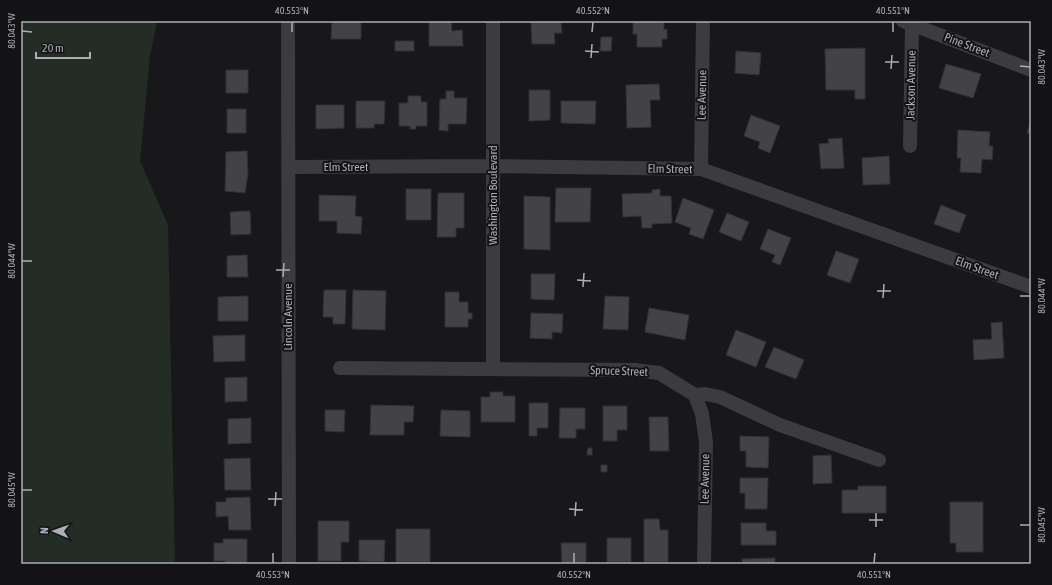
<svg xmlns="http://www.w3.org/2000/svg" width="1052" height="585" viewBox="0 0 1052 585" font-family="'Asap Condensed',sans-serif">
<rect width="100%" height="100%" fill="#18181a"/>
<!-- green -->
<path fill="#242c26" d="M21,21h136l-7,35 -10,105 28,64 7,339h-154z"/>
<!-- building -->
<path fill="#424247" stroke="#333236" d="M332,21h29v18h-30z
M429,21h22l1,10 10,-1 1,16h-34z
M531,21l30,1 1,11h-8l1,11h-23z
M633,21h31v9l3,-1v10h-5v8h-25v-13h-4z
M601,37h11l-1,14h-11z
M395,41h19v10h-19z
M865,48v51h-10v-9h-29l-1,-41z
M736,51l25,2 -2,22 -24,-2z
M946,64l35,10 -8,24 -34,-10z
M226,70h22v23h-22z
M659,84l1,16h-10l1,27 -24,1 -1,-43z
M529,90h21v30l-21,1z
M446,91h8v7h13l-1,26h-18v7l-9,-1 1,-31h6z
M408,96h13v6h6v24h-11v3h-6v-3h-11v-23h9z
M356,101h29l-1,23h-10v4h-18z
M561,101h35l-1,23 -34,-1z
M316,105h28v23l-28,1z
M227,109h19v24h-19z
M751,115l29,11 -10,27 -12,-5 2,-6 -16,-6z
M1031,120v14l-4,-1z
M958,130l32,2 -1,14h4l-1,14 -10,-1 -1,14 -21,-1 1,-14h-4z
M842,138l2,30 -23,1 -2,-25 10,-1 -1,-4z
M247,151l1,22 -3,20 -20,-2 1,-39z
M889,156l1,28 -27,1 -1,-27z
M556,188h35l-1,34h-35z
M406,189h25v31h-25z
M660,189v7h11l1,27 -20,1v4h-10l-1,-12 -18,1 -1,-23 30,-1v-3z
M438,193h26v35h-8v9h-19z
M319,195l37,1 -1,20 7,1 -1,17 -24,-1v-12h-18z
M524,196l26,1v53l-26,-1z
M683,198l31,12 -11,29 -14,-5 2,-6 -16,-6z
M941,205l25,10 -7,18 -25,-9z
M250,211l1,23 -20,1 -1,-23z
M727,213l22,9 -8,19 -22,-9z
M768,229l23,9 -11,27 -8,-3 3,-7 -15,-6z
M836,251l23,8 -9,24 -23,-8z
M247,255l1,22h-21v-21z
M531,274h24l-1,26 -23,-1z
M324,290h22l-1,34h-12v-7h-10z
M353,290l33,1 -1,39 -33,-1z
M445,292h14v10h9v11h4v6h-4v8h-23z
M248,296v25h-30v-24z
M605,296l24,1 -1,33 -25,-1z
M649,308l40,7 -4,25 -40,-8z
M531,313l32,1 -1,19 -10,-1v7l-22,-1z
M1002,322l2,36 -30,2 -1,-20 19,-1 -1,-16z
M736,330l30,12 -10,25 -30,-12z
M245,335v26l-31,1 -1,-26z
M774,347l30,13 -8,19 -31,-12z
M247,377v24l-22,1v-24z
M490,392h13v4h12v26h-34v-25h9z
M529,403h19v25h-11v8h-8z
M371,405l43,1 -1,16h-9v13h-34z
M603,406h24v24h-10v11h-14z
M560,408h25v21h-9v9h-17z
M325,410h20l-1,22 -19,-1z
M441,410l29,1v26l-30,-1z
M649,417h19l1,34h-19z
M251,418v25l-23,1v-25z
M740,436l29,1 -1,31 -22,-1v-16h-6z
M588,448h4v7h-5z
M831,455l1,28 -19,1v-28z
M250,458l1,32h-26l-1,-31z
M601,465h6v7h-6z
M740,478h28l-1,31h-22v-16h-5z
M858,486h28v27h-44v-23h16z
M250,497l1,33h-22l-1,-14 -12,1v-15h10v-4z
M950,502h33v50h-27v-9h-6z
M644,519h15l1,11h8v32h-24z
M318,521h31v21h-8v19h-23z
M741,523h25v8h10v14h-35z
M396,529h34v33h-34z
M607,538h24v24h-24z
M223,539h24v25h-22v-3h-11v-18h9z
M359,540h26l-1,22 -25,-1z
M561,543h25v21h-24z
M775,558v6h-33v-5z"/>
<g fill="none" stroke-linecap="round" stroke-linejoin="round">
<!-- minor -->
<path stroke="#3b3b40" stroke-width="14" d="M288,21l1,543
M493,21v348
M903,21l128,49
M910,146l2,-121
M288,167l205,-1 208,3 330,118
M701,169l2,-148
M340,368l295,2 24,3 36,22 10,-1 15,3 60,28 99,35
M695,395l7,19 4,28 -2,122"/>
</g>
<!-- ticks -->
<path fill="none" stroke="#abadb8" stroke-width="1.5" d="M22,31l10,1M292,32v-10M592,32l1,-10M893,32v-10M585,51l14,1M591,58l1,-14M885,62h14M1020,66l10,1M891,69l1,-14M22,261h10M276,270h14M283,277l1,-14M577,280l14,1M583,287l1,-14M877,291h14M1020,296h10M883,298l1,-14M22,490h10M268,499h14M275,506l1,-14M569,509l14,1M575,516l1,-14M869,520h14M1020,525h10M876,527v-14M273,563v-10M574,563v-10M874,563l1,-10"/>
<g text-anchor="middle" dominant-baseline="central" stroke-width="4" stroke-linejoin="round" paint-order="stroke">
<!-- street labels -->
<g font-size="12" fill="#abadb8" stroke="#131315">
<text transform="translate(967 45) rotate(21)">Pine Street</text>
<text transform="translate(911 85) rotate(-89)">Jackson Avenue</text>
<text transform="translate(702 95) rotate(-89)">Lee Avenue</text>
<text x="346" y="167">Elm Street</text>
<text transform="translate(670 169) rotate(1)">Elm Street</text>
<text transform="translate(493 195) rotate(-90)">Washington Boulevard</text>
<text transform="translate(977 268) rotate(20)">Elm Street</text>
<text transform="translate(288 317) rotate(-90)">Lincoln Avenue</text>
<text transform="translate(619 371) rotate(2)">Spruce Street</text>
<text transform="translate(705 479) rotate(-89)">Lee Avenue</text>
</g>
</g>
<!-- border -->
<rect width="1052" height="585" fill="none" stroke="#131315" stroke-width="44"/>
<!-- north arrow -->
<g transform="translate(54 531) rotate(272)" stroke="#131315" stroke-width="3" paint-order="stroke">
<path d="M0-3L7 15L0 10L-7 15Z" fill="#abadb8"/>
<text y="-6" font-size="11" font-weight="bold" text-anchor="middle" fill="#abadb8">N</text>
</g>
<!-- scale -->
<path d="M36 52v6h54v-6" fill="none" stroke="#abadb8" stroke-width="2"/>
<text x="42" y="52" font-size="12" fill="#abadb8" stroke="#131315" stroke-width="3" paint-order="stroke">20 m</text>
<rect x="22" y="22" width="1008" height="541" fill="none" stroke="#abadb8" stroke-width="1.5"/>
<g font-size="10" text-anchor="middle" fill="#abadb8">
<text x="292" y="14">40.553°N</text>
<text x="593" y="14">40.552°N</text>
<text x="893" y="14">40.551°N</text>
<text transform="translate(11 31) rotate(-90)" y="4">80.043°W</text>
<text transform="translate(1041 67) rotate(-90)" y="4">80.043°W</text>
<text transform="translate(11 261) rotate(-90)" y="4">80.044°W</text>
<text transform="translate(1041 296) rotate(-90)" y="4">80.044°W</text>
<text transform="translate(11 490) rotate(-90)" y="4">80.045°W</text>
<text transform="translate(1041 525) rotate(-90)" y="4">80.045°W</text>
<text x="273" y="578">40.553°N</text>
<text x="574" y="578">40.552°N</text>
<text x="874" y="578">40.551°N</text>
</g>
</svg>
